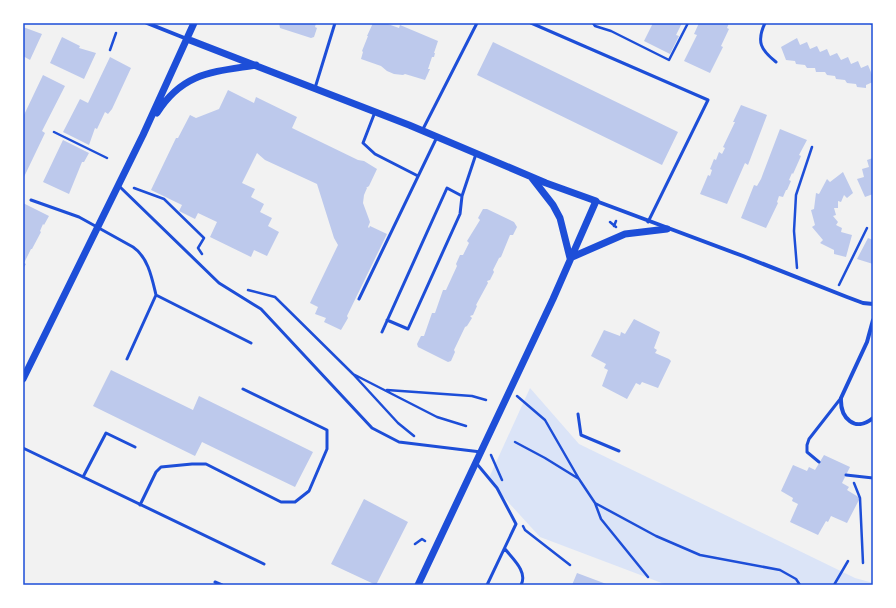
<svg xmlns="http://www.w3.org/2000/svg" width="896" height="608" viewBox="0 0 896 608" font-family="'Archivo Narrow',sans-serif">
<rect width="100%" height="100%" fill="#f2f2f2"/>
<!-- green -->
<path fill="#dbe4f7" d="M530,388l49,56 276,134 18,5v2h-206l-127,-48 -52,-57z"/>
<!-- building -->
<path fill="#bdc9ec" d="M279,23h37l-1,4 2,1 -3,9 -3,1 -31,-10z
M373,23h12l14,5 1,-3 38,16 -4,12h1l-1,4h-2l-4,12h2l-5,11 -20,-6 -2,1 -9,-1 -7,-3 -6,-5 -20,-7 2,-7 -1,-1 6,-15h-1z
M653,23h29l-6,12 3,1 -9,18 -26,-13z
M699,23h30l-2,5 2,1 -8,17 2,1 -13,26 -26,-12 13,-26 -3,-1z
M23,27l19,7 -12,26 -7,-4z
M62,37l18,9 -1,2 17,5 -12,26 -34,-16z
M797,38l3,7 7,-3 3,7 7,-3 3,6 7,-3 3,7 7,-3 4,7 7,-3 3,7 7,-3 3,7 7,-3 5,12v5l-7,3v3l-9,-1 -1,-3 -9,-1 -2,-3 -9,-1 -1,-3 -8,-1 -2,-3h-9l-1,-4h-8l-2,-3 -9,-1 -1,-3 -9,-1 -5,-13z
M493,42l185,90 -16,33 -185,-90z
M110,57l21,11 -19,41 -4,5 -3,-2 -8,17 -2,-1 -6,17 -26,-13 17,-33 8,4z
M43,75l22,11 -23,45 3,2 -21,44 -1,-60z
M228,90l26,13 2,-6 41,20 -5,11 66,32 6,1 13,8 -8,17 -3,2h1l-3,7 -1,8 7,19 -2,5 1,1 1,-2 17,8 -40,82 1,2 -7,12 -17,-8 2,-4 -11,-4 3,-7 -8,-4 28,-58 -4,-7 -17,-54 -52,-24 -8,-7 -15,30 13,6 -4,8 13,7 -4,8 12,6 -4,8 11,6 -12,24 -13,-6 -3,7 -41,-20 7,-15 -19,-9 -3,6 -16,-8 3,-6 -31,-15 25,-52h2l12,-23 6,3 23,-9z
M741,105l26,10 -19,50 -3,-2 -18,41 -27,-10 8,-19 2,1 2,-6 -2,-1 4,-10 2,1 3,-8 3,2 3,-6 -2,-1 12,-25h-2z
M780,129l27,11 -8,15 2,1 -8,18 -1,-1 -3,7 2,1 -4,9h-1l-3,7 -4,-1 -2,6 1,1 -12,25 -25,-10 13,-33 3,1 4,-7z
M63,140l26,13 -5,9h-2l-13,32 -26,-12z
M873,158v36l-8,3 -8,-18 7,-2 -2,-8 7,-2 -2,-7z
M843,172l10,21 -6,5 -3,-3 -3,7 -3,-1v7h-4l2,7 -3,1 5,6 -2,3 6,3 -1,4 11,3 -6,22 -12,-3v-4l-14,-7 3,-3 -11,-13 3,-2 -4,-15 3,-1 2,-16 3,1 8,-15 3,3z
M23,203l26,13 -5,9 -1,-1 -3,7 1,1 -9,17h-1l-7,14 2,1 -3,5z
M483,209h4l27,13 3,5 -4,8h-3l-9,22 -2,1 -6,12 1,2 -4,8 -3,1 1,2 -12,22 1,1 -4,9 -3,1 2,2 -5,8 -2,1 -11,23 1,2 -4,9 -3,1 -30,-15 -1,-3 4,-8h3l8,-23h3l8,-23h3l11,-24 -1,-2 4,-9h3l6,-12 -2,-2 13,-21 -2,-2z
M868,238l5,2v24l-16,-5z
M634,319l26,13 -6,16 3,2 -2,3 14,6 2,2 -13,27 -16,-6 -2,3 -4,-2 -9,16 -25,-13 6,-16 -4,-2 2,-4 -15,-8 13,-26 16,6 1,-4 4,2z
M111,370l82,40 6,-14 114,56 -18,35 -93,-45 -7,14 -102,-50z
M824,455l26,12 -8,16 7,4 -2,3 13,8 -13,25 -16,-7 -3,6 -2,-1 -8,14 -28,-13 8,-18 -6,-3 1,-3 -12,-7 12,-26 14,6 2,-4 6,3z
M364,499l44,23 -32,63 -45,-21z
M577,573l32,12h-37z"/>
<g fill="none" stroke-linecap="round" stroke-linejoin="round">
<!-- path -->
<path stroke="#1d4ed8" stroke-width="2.5" d="M593,23l2,3 16,5 58,29 19,-37
M110,50l6,-17
M54,132l53,26
M134,188l30,11 40,39 -6,10 4,6
M610,222l6,5
M614,226l2,-5
M797,268l-3,-37 2,-36 16,-48
M839,285l28,-57
M248,290l27,7 78,77
M387,390l85,6 14,4
M517,396l28,24 34,59
M414,436l-16,-13 -45,-49 84,43 29,9
M515,442l30,16 34,21 16,24 61,33 44,19 80,15 16,9 4,6
M491,455l11,25
M854,483l6,15 3,65
M595,503l6,16 47,58
M523,526l2,4 45,35
M415,544l7,-5 3,2
M834,585l14,-24"/>
<!-- service -->
<path stroke="#1d4ed8" stroke-width="3" d="M531,23l177,77 -60,122
M765,23c-9,19 -4,27 11,39
M315,88l20,-65
M375,112l-12,31 12,11 43,22
M422,131l55,-108
M119,186l100,97 42,26 111,119 27,14 82,10
M31,200l48,17 54,30c15,10 19,31 23,48l95,48
M359,299l78,-162
M387,320l21,9 52,-115 2,-18
M382,332l65,-144 15,8 14,-42
M127,359l29,-64
M578,414l3,21 38,16
M23,448l241,116
M819,462l-12,-10v-7l2,-6 32,-41
M477,464l20,24 19,36 -29,61
M846,475l27,3
M83,477l23,-44 29,14
M140,505l16,-33 5,-5 31,-3h14l75,38h14l14,-11 18,-42v-19l-84,-41
M505,549c8,10 23,23 16,36
M215,582l7,3"/>
<!-- minor -->
<path stroke="#1d4ed8" stroke-width="4" d="M147,23l40,16
M872,23h1
M596,201l147,55 104,41 16,6 10,1
M873,320l-6,22 -26,56c-1,20 14,35 32,20"/>
<!-- tertiary -->
<path stroke="#1d4ed8" stroke-width="7" d="M187,39l222,86 137,58 50,18 -43,98 -135,286
M157,113c26,-41 56,-41 99,-48
M532,178l21,27 7,13 10,40
M570,258l55,-24 42,-5
M23,379l120,-244 51,-112"/>
</g>
<!-- border -->
<rect width="896" height="608" fill="none" stroke="#ffffff" stroke-width="48"/>
<rect x="24" y="24" width="848" height="560" fill="none" stroke="#1d4ed8" stroke-width="1.5"/>
</svg>
